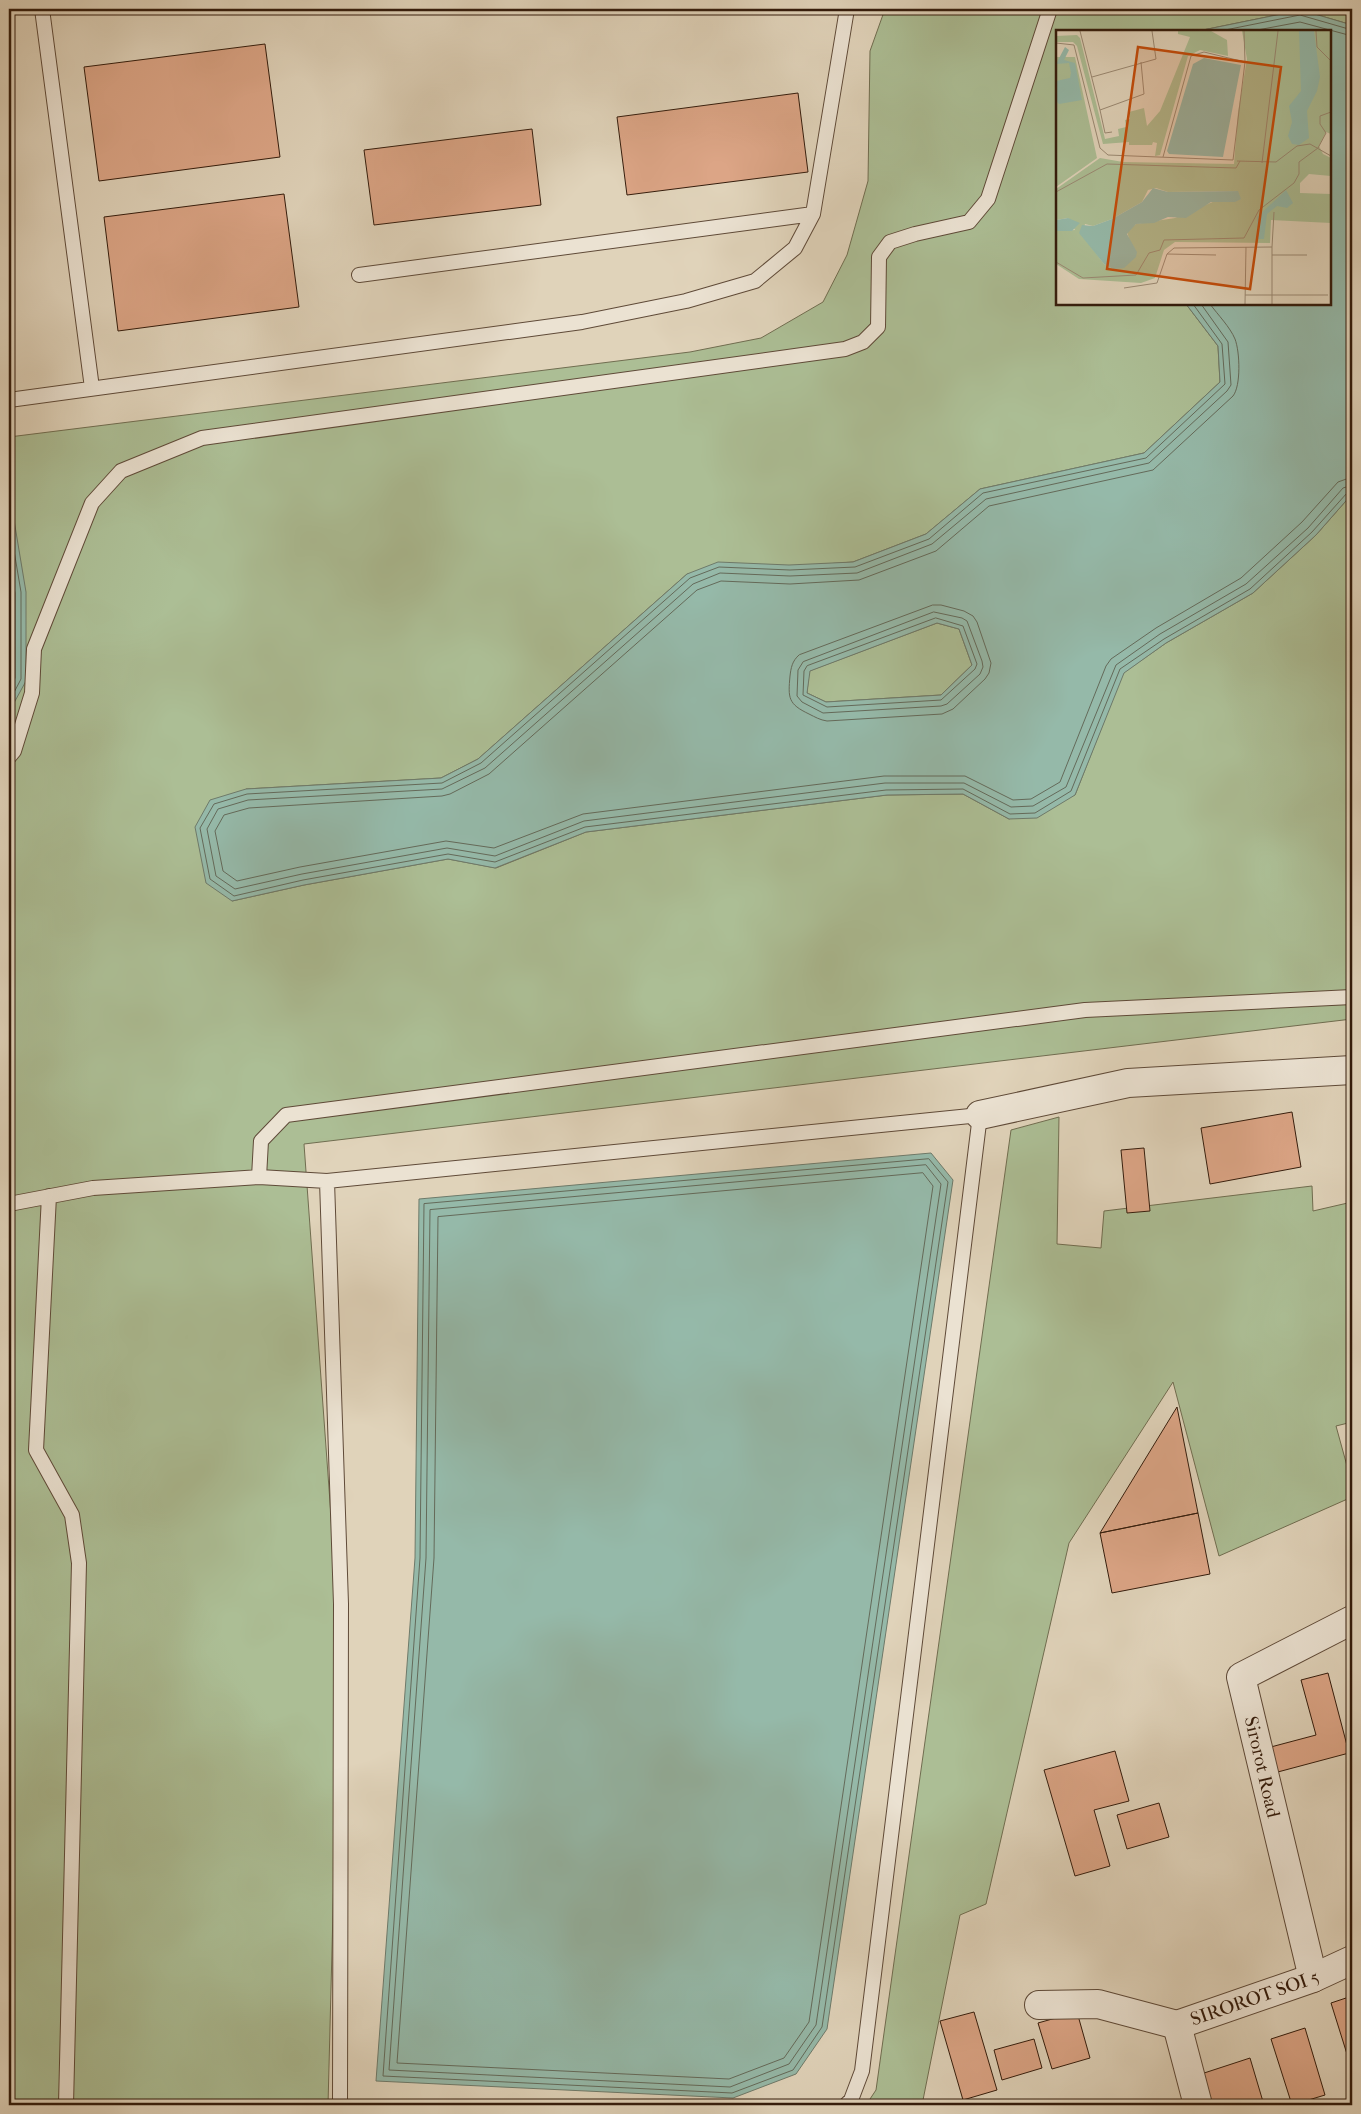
<svg xmlns="http://www.w3.org/2000/svg" width="1361" height="2114" viewBox="0 0 1361 2114" font-family="'IM FELL French Canon',serif">
<rect width="100%" height="100%" fill="#e0d3ba"/>
<filter id="stains"><feTurbulence type="fractalNoise" baseFrequency=".004" numOctaves="4"/><feColorMatrix values="0 0 0 0 .2 0 0 0 0 .09 0 0 0 0 .02 0 0 0 .5 -.17"/></filter>
<radialGradient id="worn" r=".72"><stop offset=".6" stop-color="#630" stop-opacity="0"/><stop offset="1" stop-color="#630" stop-opacity=".3"/></radialGradient>
<!-- green -->
<path fill="#acbe95" stroke="#706d50" d="M885,9h467v16l-51,-15 -103,21h-141v273h129l32,42 2,36 -76,71 -164,36 -54,45 -73,28 -166,12 -209,185 -37,19 -195,11 -14,112 72,-16 144,-26 48,9 90,-36 301,-37 76,-1 46,25 66,-24 48,-122 43,-30 87,-50 63,-58 36,-41v525l-1048,125 36,496 -12,465h-319v-1668l681,-85 71,-14 62,-36 24,-47 21,-74 2,-130z
M937,623l22,6 13,36 -31,30 -115,7 -19,-9 2,-22z
M1059,1117l-2,127 44,4 3,-37 208,-25 1,25 39,-9v220l-16,4 16,58v13l-133,59 -46,-174 -104,161 -83,361 -26,11 -38,190h-56l10,-15 135,-960z"/>
<!-- water -->
<path fill="#95b9a9" stroke="#6e7a6a" fill-rule="evenodd" d="M1301,10l51,15v469l-36,41 -63,58 -87,50 -42,30 -49,122 -38,23 -28,1 -46,-25 -76,1 -301,37 -91,36 -47,-9 -144,26 -72,16 -26,-18 -11,-56 15,-27 36,-11 195,-11 37,-19 209,-185 31,-12 71,3 64,-3 73,-28 54,-45 164,-36 76,-71 -2,-36 -32,-42h144v-273h-132zM937,623l22,6 13,36 -31,30 -115,7 -19,-9 3,-22z
M9,490l17,102v89l-17,31z
M931,1153l22,27 -126,849 -31,45 -63,24 -357,-17 39,-523 4,-359z"/>
<g fill="none" stroke-linecap="round" stroke-linejoin="round">
<!-- shore -->
<path stroke="#646a5a" stroke-width="1" d="M1220,31l80,-16 52,15
M1252,31l48,-9 52,14
M1193,304l29,40 3,40 -79,74 -163,35 -54,46 -74,28 -65,3 -71,-3 -29,11 -209,185 -39,20 -195,11 -33,10 -14,24 10,51 24,17 69,-16 145,-26 47,8 90,-35 301,-37 77,-1 47,25 25,-1 36,-22 49,-122 44,-30 86,-50 62,-57 35,-39 5,-2
M1201,304l27,38 3,43 -4,6 -78,72 -163,36 -54,45 -75,29 -67,3 -70,-3 -27,11 -208,184 -43,21 -194,11 -30,9 -11,20 9,47 19,13 67,-15 145,-26 48,8 89,-35 301,-38h79l47,24 22,-1 33,-19 50,-122 44,-31 86,-50 62,-56 35,-40 9,-3
M1210,304c8,11 20,23 25,35 5,13 6,47 -2,57l-80,74 -164,36 -53,45 -77,29 -69,4 -69,-3 -24,9 -208,184 -39,20 -8,2 -193,12 -25,7 -9,16 8,40 14,10 63,-14 146,-26 48,7 89,-34 301,-38h81l48,24 18,-1 29,-17 46,-116 5,-7 45,-31 85,-50 61,-56 36,-40 14,-5
M9,521l12,71v87l-12,23
M9,558l6,35v85l-6,11
M933,605h8l23,6 9,5 4,6 14,41 -2,10 -4,6 -32,30 -11,5 -115,7c-7,-1 -12,-4 -18,-7 -21,-10 -21,-16 -19,-38 1,-8 2,-15 9,-21z
M934,612l28,6 5,3 15,40 1,6 -3,7 -33,30 -6,2 -118,7 -21,-11 -5,-6 1,-26 5,-8z
M936,618l27,8 14,38 -2,5 -34,31 -114,7 -24,-12 1,-24 3,-5z
M929,1159l19,23 -126,845 -29,43 -61,23 -349,-17 37,-518 4,-354z
M926,1165l15,19 -125,841 -27,39 -59,23 -341,-17 37,-512 4,-348z
M923,1173l10,13 -124,836 -25,36 -55,21 -332,-16 37,-505 4,-341z"/>
</g>
<!-- building -->
<path fill="#dca586" stroke="#341c0c" d="M265,44l15,113 -181,24 -15,-114z
M798,93l10,79 -181,23 -10,-78z
M532,129l9,76 -167,20 -10,-75z
M284,194l15,113 -181,24 -14,-114z
M1292,1112l9,55 -91,17 -9,-56z
M1144,1148l6,63 -23,2 -6,-63z
M1177,1407l21,106 -98,20z
M1198,1513l12,61 -98,19 -12,-60z
M1328,1673l21,80 -75,20 -7,-25 49,-13 -15,-55z
M1115,1751l14,50 -35,9 16,56 -35,10 -31,-106z
M1159,1803l10,34 -42,12 -10,-34z
M1352,1996v74l-21,-67z
M974,2012l23,78 -34,10 -23,-79z
M1077,2012l13,46 -38,11 -14,-46z
M1305,2028l20,67 -33,10 -21,-66z
M1034,2039l8,29 -40,12 -8,-30z
M1250,2058l14,47h-60l-9,-29z"/>
<g fill="none" stroke-linecap="round" stroke-linejoin="round">
<!-- lane casing -->
<g stroke="#5f4a38" stroke-width="16">
<path id="lane" d="M42,9l50,379
M359,275l454,-61
M9,400l573,-78 104,-21 69,-20 40,-33 18,-34 34,-205
M9,757l5,-6 18,-58 2,-44 58,-146 29,-32 81,-33 643,-89 18,-7 15,-15 1,-70 11,-15 25,-8 54,-12 19,-23 62,-190
M259,1177l2,-36 25,-26 799,-105 267,-13
M49,1196l-13,254 36,65 7,48 -13,542
M9,1204l84,-16 166,-11 68,4
M340,2105l1,-501 -14,-423 653,-66 -118,956 -11,29 -5,5"/>
</g>
<!-- street casing -->
<g stroke="#5f4a38" stroke-width="30">
<g id="street">
<path d="M980,1115l148,-32 224,-13"/>
<path d="M1313,1978l-72,-301 111,-57"/>
<path d="M1039,2005l59,-1 79,21"/>
<path id="s1" d="M1198,2105l-21,-80 136,-47 39,-18"/>
</g>
</g>
<!-- lane -->
<use href="#lane" stroke="#ebe2d2" stroke-width="14"/>
<!-- street -->
<use href="#street" stroke="#ebe2d2" stroke-width="28"/>
</g>
<g text-anchor="middle" dominant-baseline="central" stroke-width="4" stroke-linejoin="round" paint-order="stroke">
<!-- street labels -->
<g font-size="19" fill="#341c0c" stroke="#ebe2d2">
<text transform="translate(1262 1767) rotate(77)">Sirorot Road</text>
<text stroke="none"><textPath href="#s1" startOffset="165">SIROROT SOI 5</textPath></text>
</g>
</g>
<!-- overview -->
<g transform="translate(1056 30)">
<rect width="275" height="275" fill="#e0d3ba"/>
<path d="M122,1h33l16,9 1,16 -28,-6 -12,6 -28,99 -5,1 2,-13 -4,-1 -1,3h-23v-3l-26,2 -26,-98 -4,-4h-17v-6l21,-1 3,3 25,101 14,-3 -1,-7 8,-2 -1,-7 5,-1 -1,-7 15,-4 3,18 13,-15 30,-74 -12,-3zM186,1h89v103l-5,-2 -7,14 4,8 8,4v18l-22,-2 -9,9v10l31,1v29l-60,-3 -1,23 -95,-1 -11,8 -9,28 -14,5 -62,-4 -23,-15v-33l19,-1 -7,-12 -12,2v-31l44,-31 23,4 111,2 4,-52 9,-53zM100,158l12,4 70,-1 -3,11 -20,-1 -40,17 -39,6 -9,7 2,8 -16,30 -9,-5 -22,-29 3,-11 8,2 19,-7 30,-17 6,-12zM0,27h19l22,101 -41,29z" fill="#acbe95" fill-rule="evenodd"/>
<path d="M243,1h15l6,46 -3,14 -10,20 2,27 -10,7 -7,-1 -4,-8 4,-14 -3,-16 12,-15zM9,17l4,3 -5,10 11,3 7,37 -23,4 -3,-3v-20l14,-3 1,-5 -2,-10 -13,1zM148,28l37,7 -18,92 -54,-3 -2,-3 26,-87zM97,158l15,4 70,-1 3,8 -6,3h-24l-25,16 -18,-1 -14,6 -18,1 -9,10 10,18 -1,5 -12,11 -11,1 -9,-5 -25,-31 3,-8 11,1 19,-7 30,-17zM230,160l7,13 -6,5 -10,-2 -10,8 -3,25h-6l-1,-22zM12,188l12,5 -8,8h-16v-11z" fill="#95b9a9"/>
<path fill="none" stroke="#9b8a74" stroke-width="1" d="M24,1l20,79 44,-16 -3,-32M188,1l1,31M260,1l1,16 14,14M0,13l18,2 26,103 8,7 125,5 12,-98 -41,-10 -13,4 -28,101M36,47l64,-18 -4,-28M44,80l5,23 7,-1M181,131l39,1 21,-16 13,-2 21,12M206,133l16,-132M0,162l51,-28 129,4 4,-7M216,217l2,-35M111,224l49,1M216,225h35M0,232l27,16 53,-3 13,-22 11,-3 4,-10 80,-2 15,-28 35,-27 5,-9v-12l19,-14 8,-15 -6,-9v-8l11,-4M68,258l33,-5 10,-29 7,-6 98,-1v57M189,265h83M189,274l1,-57"/>
<path fill="#c44d0c" fill-opacity="0.15" stroke="#c44d0c" stroke-width="2.5" d="M82,17l143,20 -31,222 -143,-20z"/>
<rect width="275" height="275" fill="none" stroke="#341c0c" stroke-width="2.5"/>
</g>
<!-- margin -->
<rect width="1361" height="2114" fill="none" stroke="#e0d3ba" stroke-width="30"/>
<rect x="10" y="10" width="1341" height="2094" fill="none" stroke="#341c0c" stroke-width="2.5"/>
<rect x="15" y="15" width="1331" height="2084" fill="none" stroke="#341c0c"/>
<rect width="100%" height="100%" filter="url(#stains)"/>
<rect width="100%" height="100%" fill="url(#worn)"/>
</svg>
